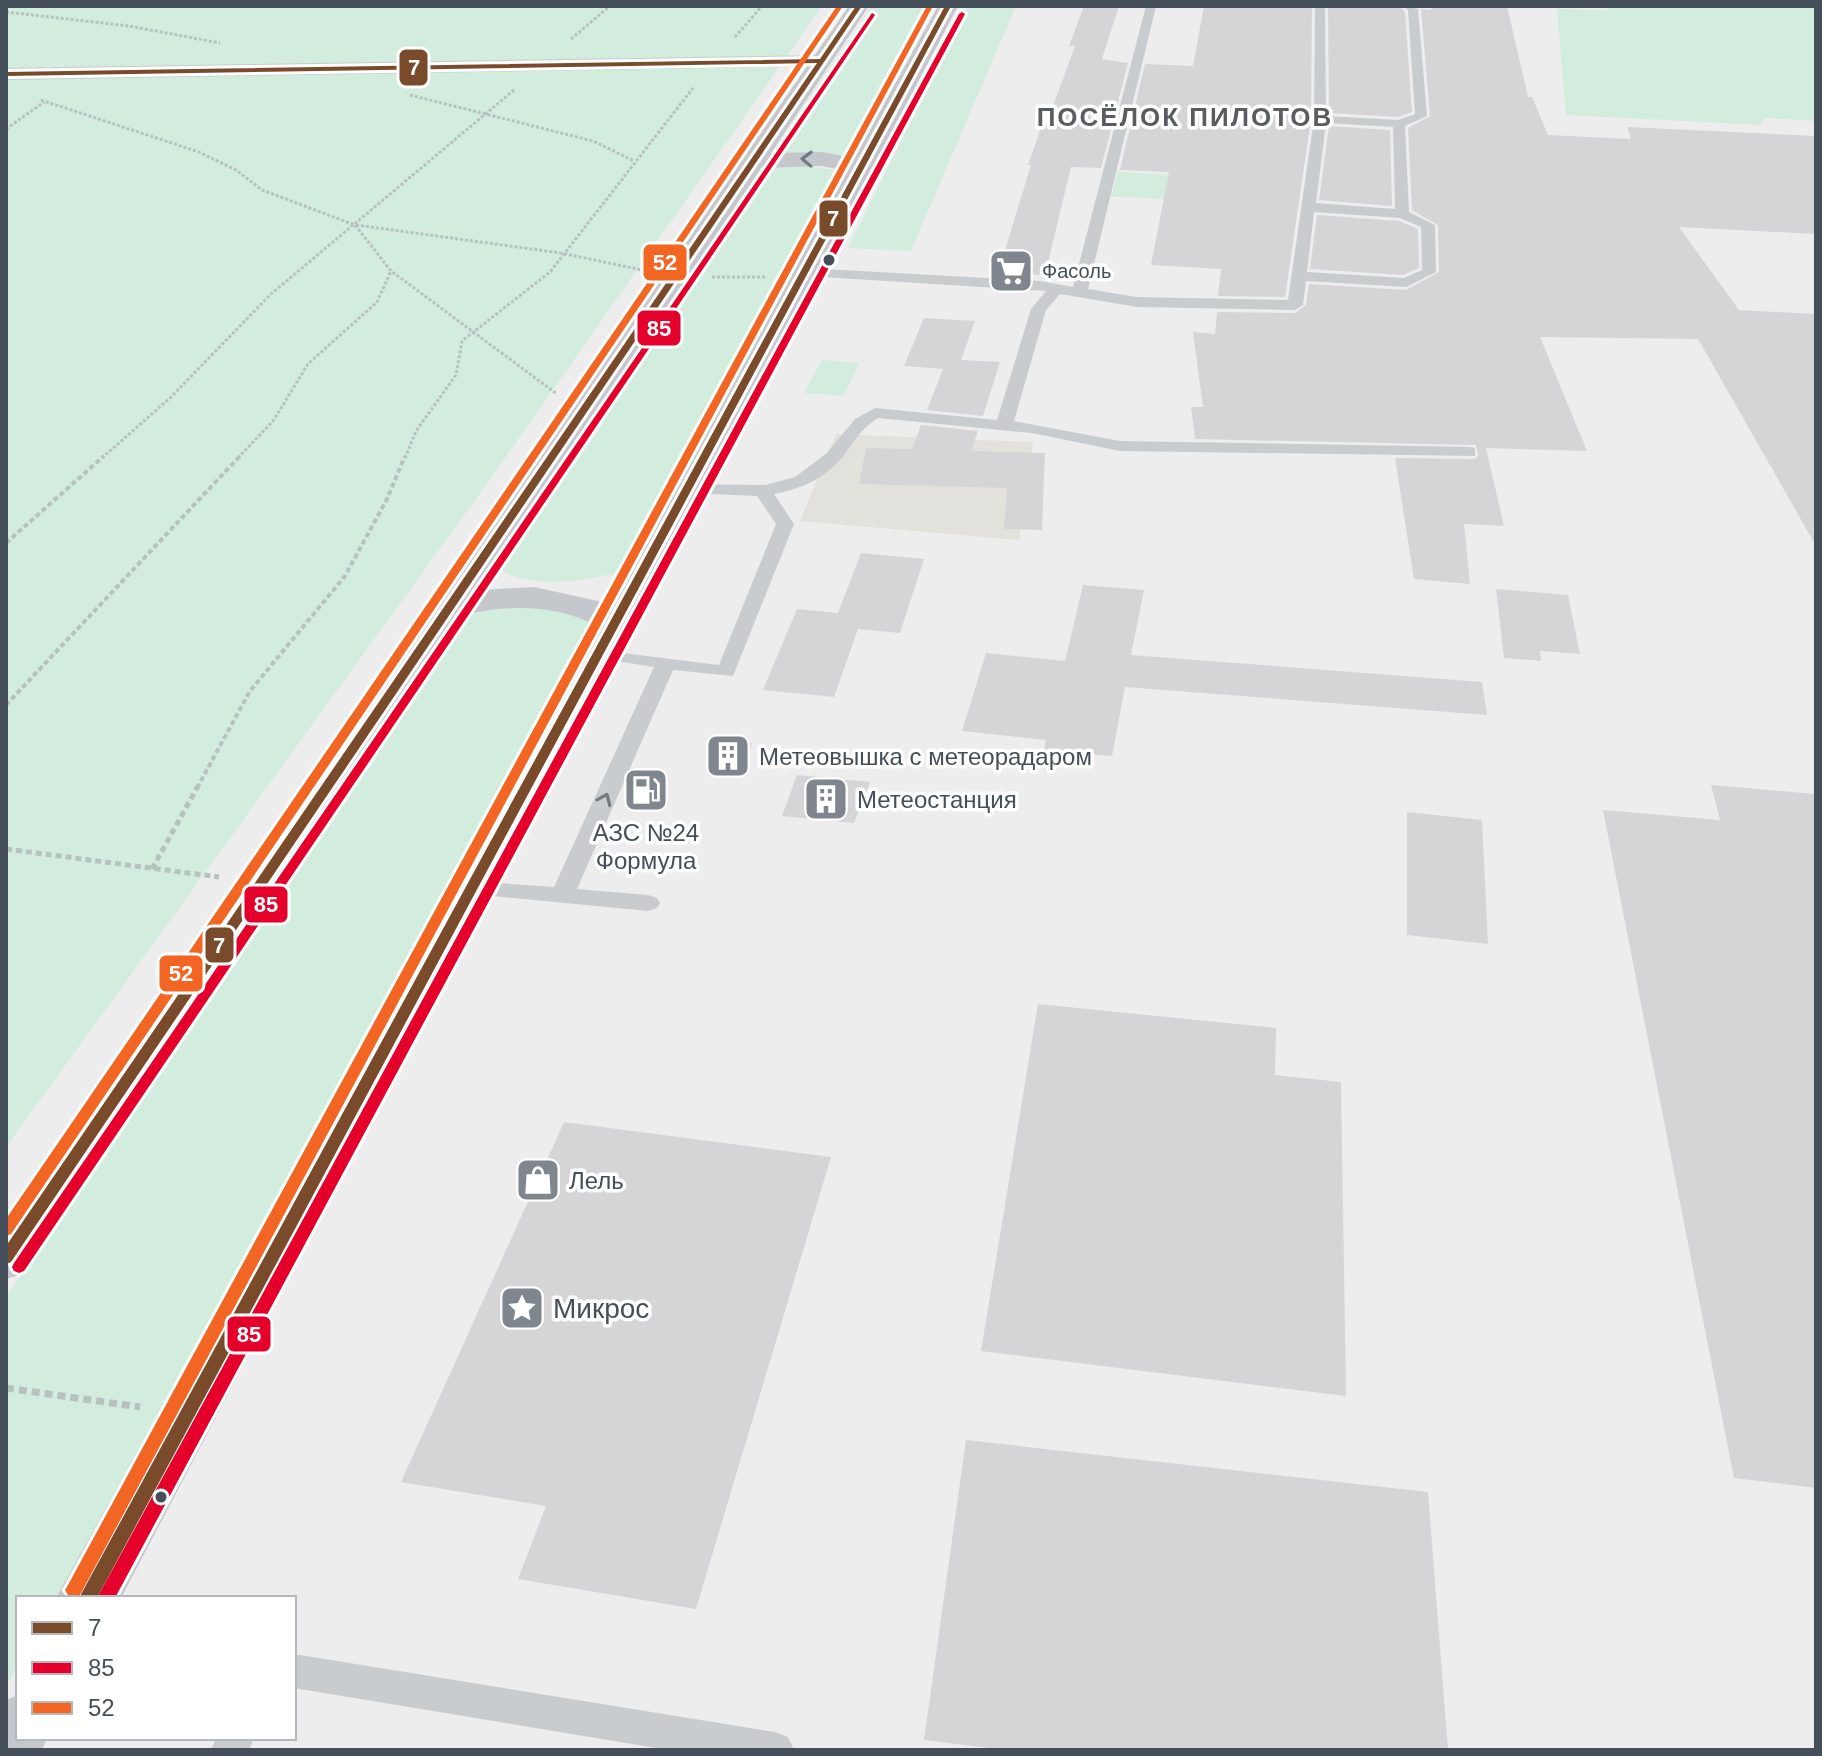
<svg xmlns="http://www.w3.org/2000/svg" width="1822" height="1756" viewBox="0 0 1822 1756" font-family="Arial,sans-serif">
<rect width="100%" height="100%" fill="#eeeded"/>
<!-- commercial -->
<path fill="#e3e1db" d="M836,434l197,8 -14,98 -219,-19z"/>
<!-- green -->
<path fill="#d2ecdd" d="M6,6h816l-331,472 -485,669z
M872,6h63l-82,152 -44,-6 -39,3z
M968,6h48l-105,245 -63,-3z
M1608,6h208v115l-52,-3 -3,7 -195,-10 -9,-106 51,1z
M805,166l43,6 -220,398c-43,11 -97,22 -136,-5l267,-398z
M1118,172l183,10 -3,25 -187,-11z
M822,360l37,3 -15,33 -40,-3z
M482,606h75l42,16 -543,976h-38v67l-12,21v-389l457,-685z"/>
<!-- building -->
<path fill="#d5d5d7" d="M1084,6h35l-17,53 26,4 -27,105 -30,-1 -26,108 -47,-2 33,-108h-3l13,-37h4l30,-82h-6z
M1204,6h108l-1,113 -26,178 -67,-1 3,-27 -70,-4 18,-93 -49,-2 25,-106 48,2z
M1328,6l73,2 4,4 7,100 -14,5 -69,-4z
M1431,6h76l21,91h4l16,38 83,4 -4,-12 189,9v98l-137,-7 60,83 77,4v232l-118,-207 -158,-2 47,114 -101,-3 18,78 -40,-2 6,60 -56,-5 -19,-121 80,1 3,-3 -2,-11 -281,-6 -4,-32h12l-10,-75 22,2 2,-22 78,1 11,-8 3,-21 97,6 33,-18 -1,-47 -26,-15 -4,-82 22,-12 -9,-107 11,1z
M1329,126l61,4 2,76 -73,-6z
M1317,215l82,6 19,8 1,39 -16,7 -93,-6z
M924,318l51,3 -14,39 39,2 -17,54 -56,-6 16,-41 -39,-3z
M921,425l57,6 -7,20 74,2 -3,77 -38,-1 3,-41 -148,-4 7,-36 46,1z
M861,553l63,6 -24,74 -42,-4 -24,68 -71,-7 34,-81 41,4z
M1083,585l61,5 -13,65 351,27 5,33 -362,-28 -13,69 -68,-6 2,-10 -84,-9 24,-78 79,8z
M1496,589l72,6 12,59 -40,-3 1,10 -37,-3z
M718,739l34,4 -14,31 -32,-4z
M797,775l73,7 -16,41 -72,-7z
M1711,785l105,9v694l-82,-10 -131,-668 117,10z
M1407,812l75,8 6,124 -81,-9z
M1038,1004l238,24 -1,47 66,7 5,314 -365,-45z
M564,1122l267,35 -135,452 -178,-30 28,-73 -145,-24z
M966,1440l462,52 20,258h-444l-80,-10z"/>
<g fill="none" stroke-linecap="round" stroke-linejoin="round">
<!-- path-far3 -->
<path stroke="#b7c2bf" stroke-width="3" stroke-dasharray="3 2" stroke-linecap="butt" d="M6,12l123,14 91,17
M735,37l27,-31
M571,39l39,-33
M410,95l183,46 41,20
M41,100l158,52 37,18 26,20 93,35 36,46 166,123
M6,129l38,-27
M356,225l205,28 81,17
M712,277h54
M102,458l68,-60 101,-104 243,-204
M238,458l35,-37 35,-57 69,-62 14,-31
M405,458l11,-27 40,-56 6,-34 88,-69 143,-184"/>
<!-- path-far2 -->
<path stroke="#b7c2bf" stroke-width="4" stroke-dasharray="5 3" stroke-linecap="butt" d="M6,543l98,-87
M6,705l234,-249
M197,788l53,-97 95,-115 42,-77 18,-43"/>
<!-- path-far1 -->
<path stroke="#b7c2bf" stroke-width="5" stroke-dasharray="6 4" stroke-linecap="butt" d="M6,849l213,28
M152,869l46,-83"/>
<!-- path -->
<path stroke="#b7c2bf" stroke-width="7" stroke-dasharray="8 5" stroke-linecap="butt" d="M6,1388l134,19"/>
<!-- service -->
<path fill="#c9ccce" fill-rule="evenodd" d="M1146,6h10l-68,283 49,8 151,3 26,-181 1,-113h10l1,110 72,4 17,-6 -7,-104 -5,-4 15,3 9,107 -22,10 4,86 26,13 1,47 -30,15 -100,-6 -3,24 -8,5 -158,-3 -77,-13 -14,16 -32,111 106,20 349,6 6,1v8l-355,-5 -88,-18 -154,-15c-16,10 -24,23 -34,37 -18,23 -42,34 -70,39l20,30 -61,152 -60,-6 -96,219 71,6 9,3 3,5 -3,5 -9,3 -186,-18 -3,-5 3,-5 9,-2 83,6 100,-220 -63,-10 -3,-4 3,-4 128,16 57,-141 -19,-28 -69,-3 -9,-5 3,-4 83,1 30,-8 32,-24 28,-34 20,-11 122,12 34,-111 15,-18 -240,-15 -7,-4 7,-4 234,13 33,6zM1326,123l67,4 2,82 -79,-6zM1314,212l86,6 21,9 1,43 -18,8 -97,-6z
M294,1654l481,78 13,5 6,13h-126l-374,-62z
M216,1738h38l-5,12h-38z"/>
<!-- tertiary -->
<path fill="#c9ccce" fill-rule="evenodd" d="M821,55l8,1 3,5 -3,5 -823,14v-12z"/>
<!-- primary -->
<path fill="#c4c8cc" fill-rule="evenodd" d="M849,6h20l-98,147 51,-1 32,6 84,-152h20l-837,1592h-65l539,-973c-41,-21 -88,-20 -131,-10l-439,658 -19,6v-63zM822,166l25,5 -240,432 -73,-16 -54,3 281,-422z
M18,1695v43h29l-5,12h-36v-50z"/>
<!-- bus-1 casing -->
<g stroke="#fff" stroke-width="6">
<path id="bus-1" d="M856,6h6l-851,1256 -5,2v-18l811,-1183 -811,13v-4l814,-13z
M945,6h6l-854,1592h-18z"/>
</g>
<!-- bus-2 casing -->
<g stroke="#fff" stroke-width="6">
<path id="bus-2" d="M962,12l3,2 -850,1584h-18l862,-1584z
M872,13l3,2 -851,1256 -5,2 -5,-2 -2,-4 2,-4z"/>
</g>
<!-- bus-3 casing -->
<g stroke="#fff" stroke-width="6">
<path id="bus-3" d="M837,6h6l-832,1228 -5,2v-17z
M927,6h6l-853,1589 -6,3 -6,-3 -3,-5 3,-5z"/>
</g>
<!-- bus-1 -->
<use href="#bus-1" fill="#7a4b2a" fill-rule="evenodd"/>
<!-- bus-2 -->
<use href="#bus-2" fill="#e4002b" fill-rule="evenodd"/>
<!-- bus-3 -->
<use href="#bus-3" fill="#f26522" fill-rule="evenodd"/>
</g>
<!-- one-way arrows -->
<defs><path id="oneway-chevron" d="M-2-3.5L2.5 0L-2 3.5" fill="none" stroke-width="1.6" stroke-linecap="round" stroke-linejoin="round" transform="scale(2)"/></defs>
<use stroke="#717981" href="#oneway-chevron" transform="translate(807 159) rotate(-178)"/>
<use stroke="#737b82" href="#oneway-chevron" transform="translate(605 799) rotate(-66)"/>
<!-- icons -->
<defs>
<g id="supermarket-square" transform="scale(2.3)"><rect x="-9" y="-9" width="18" height="18" rx="4" fill="#80868d" stroke="#fff"/><path d="M-6-5.5h2.5l.6 2H6L4.5 2H-2.5L-4.4-4H-6ZM-1.5 3.2a1.3 1.3 0 1 0 .1 0ZM3 3.2a1.3 1.3 0 1 0 .1 0Z" fill="#fff"/></g>
<g id="building-square" transform="scale(2.3)"><rect x="-9" y="-9" width="18" height="18" rx="4" fill="#80868d" stroke="#fff"/><path d="M-4-6H4V6H1V3H-1V6H-4ZM-2.5-4.3h1.7v1.8h-1.7ZM.8-4.3h1.7v1.8H.8ZM-2.5-1h1.7V.8h-1.7ZM.8-1h1.7V.8H.8Z" fill="#fff"/></g>
<g id="fuel-square" transform="scale(2.3)"><rect x="-9" y="-9" width="18" height="18" rx="4" fill="#80868d" stroke="#fff"/><path d="M-5.5-6h7V0h2V4h1.3V-2.5L3-4.5l.8-.8L6-3V5H2.5V1h-1V6h-7ZM-4.2-4.7v3.2H.2V-4.7Z" fill="#fff"/></g>
<g id="shop-square" transform="scale(2.3)"><rect x="-9" y="-9" width="18" height="18" rx="4" fill="#80868d" stroke="#fff"/><path d="M-5-2.5h2.3a2.7 3.5 0 0 1 5.4 0H5L5.5 6h-11ZM-1.5-2.5h3a1.5 2.3 0 0 0-3 0Z" fill="#fff"/></g>
<g id="sight-square" transform="scale(2.3)"><rect x="-9" y="-9" width="18" height="18" rx="4" fill="#80868d" stroke="#fff"/><path d="M0-6L1.8-2.2L6-1.7L2.9 1.2L3.7 5.4L0 3.3L-3.7 5.4L-2.9 1.2L-6-1.7L-1.8-2.2Z" fill="#fff"/></g>
</defs>
<g fill-rule="evenodd">
<use href="#supermarket-square" x="1011" y="271"/>
<use href="#building-square" x="728" y="756"/>
<use href="#fuel-square" x="646" y="790"/>
<use href="#building-square" x="826" y="799"/>
<use href="#shop-square" x="538" y="1180"/>
<use href="#sight-square" x="522" y="1308"/>
</g>
<!-- markers -->
<g fill="#454f59" stroke="#fff" stroke-width="3">
<circle cx="829" cy="260" r="7"/>
<circle cx="161" cy="1497" r="7"/>
</g>
<g text-anchor="middle" dominant-baseline="central" stroke-width="7" stroke-linejoin="round" paint-order="stroke">
<!-- far-poi labels -->
<g font-size="20" fill="#454f59" stroke="#fff" text-anchor="start">
<text x="1042" y="271">Фасоль</text>
</g>
<!-- poi labels -->
<g font-size="24" fill="#454f59" stroke="#fff" text-anchor="start">
<text x="759" y="756">Метеовышка с метеорадаром</text>
<text x="857" y="799">Метеостанция</text>
<text x="646" y="832" text-anchor="middle">АЗС №24<tspan x="646" dy="28">Формула</tspan></text>
<text x="569" y="1180">Лель</text>
</g>
<!-- far-district labels -->
<g font-size="26" font-weight="bold" letter-spacing="2" fill="#595c61" stroke="#fff">
<text x="1185" y="117">ПОСЁЛОК ПИЛОТОВ</text>
</g>
<!-- near-poi labels -->
<g font-size="28" fill="#454f59" stroke="#fff" text-anchor="start">
<text x="553" y="1308">Микрос</text>
</g>
</g>
<g stroke="#fff" stroke-width="3">
<rect x="398" y="48" width="31" height="39" rx="8" fill="#7a4b2a"/>
<rect x="818" y="199" width="31" height="39" rx="8" fill="#7a4b2a"/>
<rect x="642" y="243" width="46" height="39" rx="8" fill="#f26522"/>
<rect x="636" y="309" width="46" height="38" rx="8" fill="#e4002b"/>
<rect x="243" y="885" width="46" height="39" rx="8" fill="#e4002b"/>
<rect x="204" y="926" width="31" height="38" rx="8" fill="#7a4b2a"/>
<rect x="158" y="954" width="46" height="39" rx="8" fill="#f26522"/>
<rect x="226" y="1315" width="46" height="38" rx="8" fill="#e4002b"/>
</g>
<g font-size="22" text-anchor="middle" font-weight="bold" fill="#fff">
<text x="414" y="75">7</text>
<text x="833" y="226">7</text>
<text x="665" y="270">52</text>
<text x="659" y="336">85</text>
<text x="266" y="912">85</text>
<text x="219" y="953">7</text>
<text x="181" y="981">52</text>
<text x="249" y="1342">85</text>
</g>
<!-- border -->
<rect width="1822" height="1756" fill="none" stroke="#454f59" stroke-width="16"/>
<!-- legend -->
<rect x="16" y="1596" width="280" height="144" fill="#ffffff" stroke="#b5b9bd" stroke-width="2"/>
<rect x="32" y="1622" width="40" height="12" fill="#7a4b2a" stroke="#b5b9bd" stroke-width="2"/>
<text x="88" y="1636" font-size="24" fill="#454f59">7</text>
<rect x="32" y="1662" width="40" height="12" fill="#e4002b" stroke="#b5b9bd" stroke-width="2"/>
<text x="88" y="1676" font-size="24" fill="#454f59">85</text>
<rect x="32" y="1702" width="40" height="12" fill="#f26522" stroke="#b5b9bd" stroke-width="2"/>
<text x="88" y="1716" font-size="24" fill="#454f59">52</text>
</svg>
